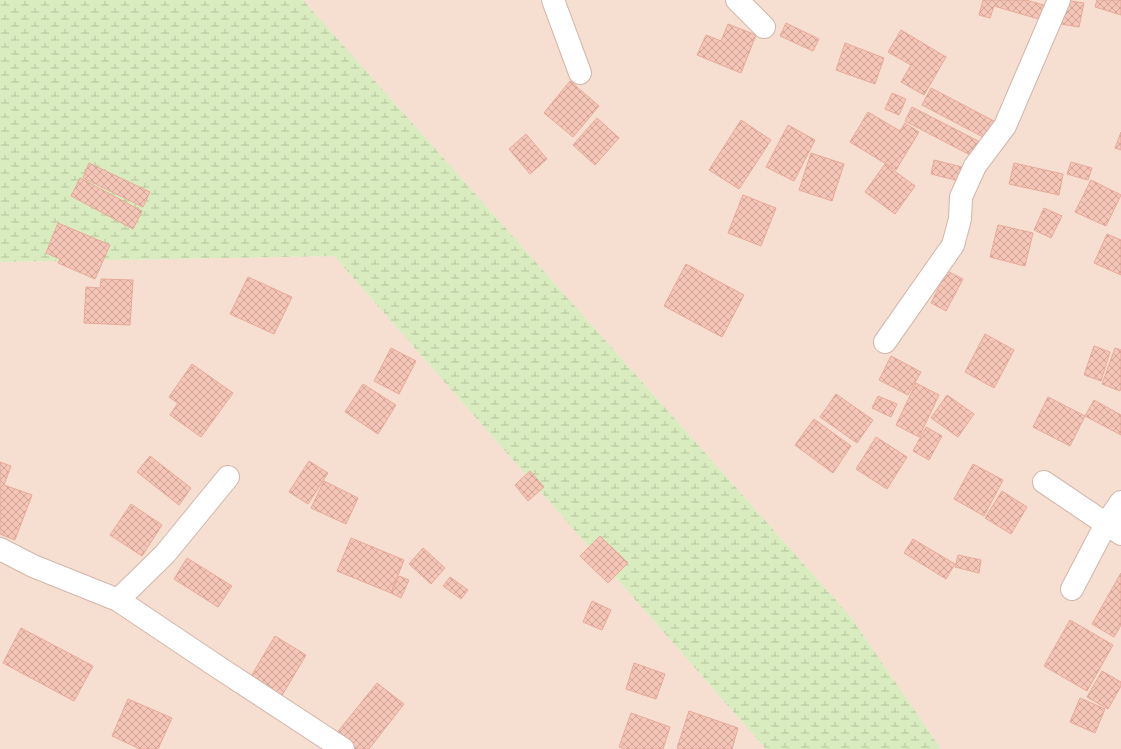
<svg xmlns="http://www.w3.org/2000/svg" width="1121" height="749" viewBox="0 0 1121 749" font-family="Raleway,sans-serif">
<defs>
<pattern id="wetland-marsh" width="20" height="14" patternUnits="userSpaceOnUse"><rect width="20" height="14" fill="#d9ecbf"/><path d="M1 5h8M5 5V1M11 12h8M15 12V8" fill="none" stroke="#b5c29d"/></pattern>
<pattern id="building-cross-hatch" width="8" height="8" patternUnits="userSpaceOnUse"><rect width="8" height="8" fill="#f5c6b8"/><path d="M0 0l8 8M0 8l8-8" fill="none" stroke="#cba397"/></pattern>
</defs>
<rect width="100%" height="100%" fill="#feeee2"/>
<!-- residential -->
<path fill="#f6ded0" d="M303,0h818v749h-180l-91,-133z
M334,256l432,493h-766v-487z"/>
<!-- wetland -->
<path fill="url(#wetland-marsh)" d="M0,0h303l547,616 91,133h-175l-432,-493 -334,6z"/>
<!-- building -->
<path fill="url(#building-cross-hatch)" stroke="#e8a997" d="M983,0h43l21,6 -5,14 -48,-14 -4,12 -11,-3z
M1065,0l19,3 -5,24 -18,-3z
M1097,0h24v15l-26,-8z
M786,23l33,16 -6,12 -33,-15z
M728,24l28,11 -15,38 -44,-18 9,-20 15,6z
M901,30l45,27 -22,38 -23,-13 10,-17 -23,-13z
M845,43l39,15 -9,26 -39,-14z
M570,81l29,25 -26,31 -29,-24z
M931,88l63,33 -9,17 -63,-33z
M892,93l14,6 -7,16 -14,-6z
M912,107l70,36 -8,14 -69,-36z
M868,112l32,19 5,-8 14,9 -23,38 -46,-28z
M597,118l22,20 -24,27 -22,-20z
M741,120l30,20 -32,49 -30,-19z
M788,125l27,15 -21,41 -28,-14z
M1121,132v18l-6,-2z
M526,134l21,25 -17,15 -21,-25z
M811,153l33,11 -12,37 -33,-11z
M934,160l28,7 -3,14 -28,-7z
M1071,162l21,6 -4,12 -21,-6z
M89,163l61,29 -7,15 -60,-29z
M1014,163l49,11 -4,21 -50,-11z
M885,164l30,22 -20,28 -30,-22z
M80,178l62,33 -9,18 -62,-33z
M1091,180l30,15 -15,31 -31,-14z
M743,195l33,13 -15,38 -33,-13z
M1044,208l18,8 -11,22 -17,-8z
M58,223l52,22 -15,34 -37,-16 2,-4 -14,-6z
M998,225l35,8 -8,33 -35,-9z
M1107,234l14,6v35l-27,-12z
M686,264l58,31 -22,42 -58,-31z
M947,271l16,8 -17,32 -15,-8z
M248,277l44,20 -18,37 -44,-20z
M101,279l32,1 -3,45 -46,-2 2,-36 14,1z
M985,334l29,16 -20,38 -29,-16z
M1094,346l16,6 -9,29 -17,-6z
M391,348l25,13 -17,33 -25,-13z
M1115,348l6,2v37l-1,4 -18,-7z
M891,356l30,16 -13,23 -29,-15z
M192,364l41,29 -32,44 -31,-22 8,-12 -9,-6z
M916,383l23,12 -20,42 -23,-12z
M363,384l33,21 -18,29 -33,-22z
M836,394l37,26 -16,23 -37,-26z
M947,395l27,19 -16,23 -27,-19z
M878,396l19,8 -6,13 -19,-9z
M1048,397l37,19 -15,30 -37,-19z
M1094,400l27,15v20l-36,-19z
M814,419l37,27 -18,27 -38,-28z
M926,427l16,9 -13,24 -16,-9z
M876,437l31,20 -20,32 -31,-20z
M150,456l41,32 -12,17 -42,-33z
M309,461l19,12 -20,31 -19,-12z
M0,462l11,4 -7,19 28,10 -17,45 -15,-6z
M973,464l30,16 -19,36 -30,-17z
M530,471l14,16 -16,14 -13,-16z
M324,481l34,17 -12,26 -35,-16z
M1002,491l25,16 -16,27 -26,-16z
M131,504l31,21 -20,31 -32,-21z
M600,536l28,27 -20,20 -28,-27z
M351,538l53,22 -13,33 -54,-22z
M913,539l42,25 -9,15 -42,-26z
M423,548l22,20 -14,16 -22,-20z
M958,555l23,5 -2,13 -24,-6z
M187,558l45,28 -14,21 -44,-28z
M1121,573v52l-7,12 -22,-13z
M399,576l10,4 -8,18 -10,-5z
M450,577l18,13 -7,9 -18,-13z
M592,601l19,9 -9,20 -19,-8z
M1070,620l43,25 -26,46 -43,-25z
M21,628l72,38 -19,35 -71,-38z
M275,636l31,19 -25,42 -31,-19z
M634,663l31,11 -9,25 -30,-10z
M1102,671l19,11v4l-13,23 -21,-12z
M377,683l27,21 -35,45h-14l-19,-15z
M1080,698l25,11 -10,24 -25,-11z
M128,699l44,19 -14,31h-18l-28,-13z
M689,711l49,17 -6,21h-51l-4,-1z
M631,713l39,14 -7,22h-38l-6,-2z"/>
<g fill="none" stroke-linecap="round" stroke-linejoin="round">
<!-- minor casing -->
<g stroke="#d1b6ab" stroke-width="24">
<path id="minor" d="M553,0l27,73
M737,0l27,27
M885,342l68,-97 7,-26 1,-22 14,-31 30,-40 54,-126
M1044,482l77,52
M0,549l33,17 85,34 100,67 125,82
M1072,589l34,-65 15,-22
M118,600l47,-46 63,-77"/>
</g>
<!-- minor -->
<use href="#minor" stroke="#fff" stroke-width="22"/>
</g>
</svg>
